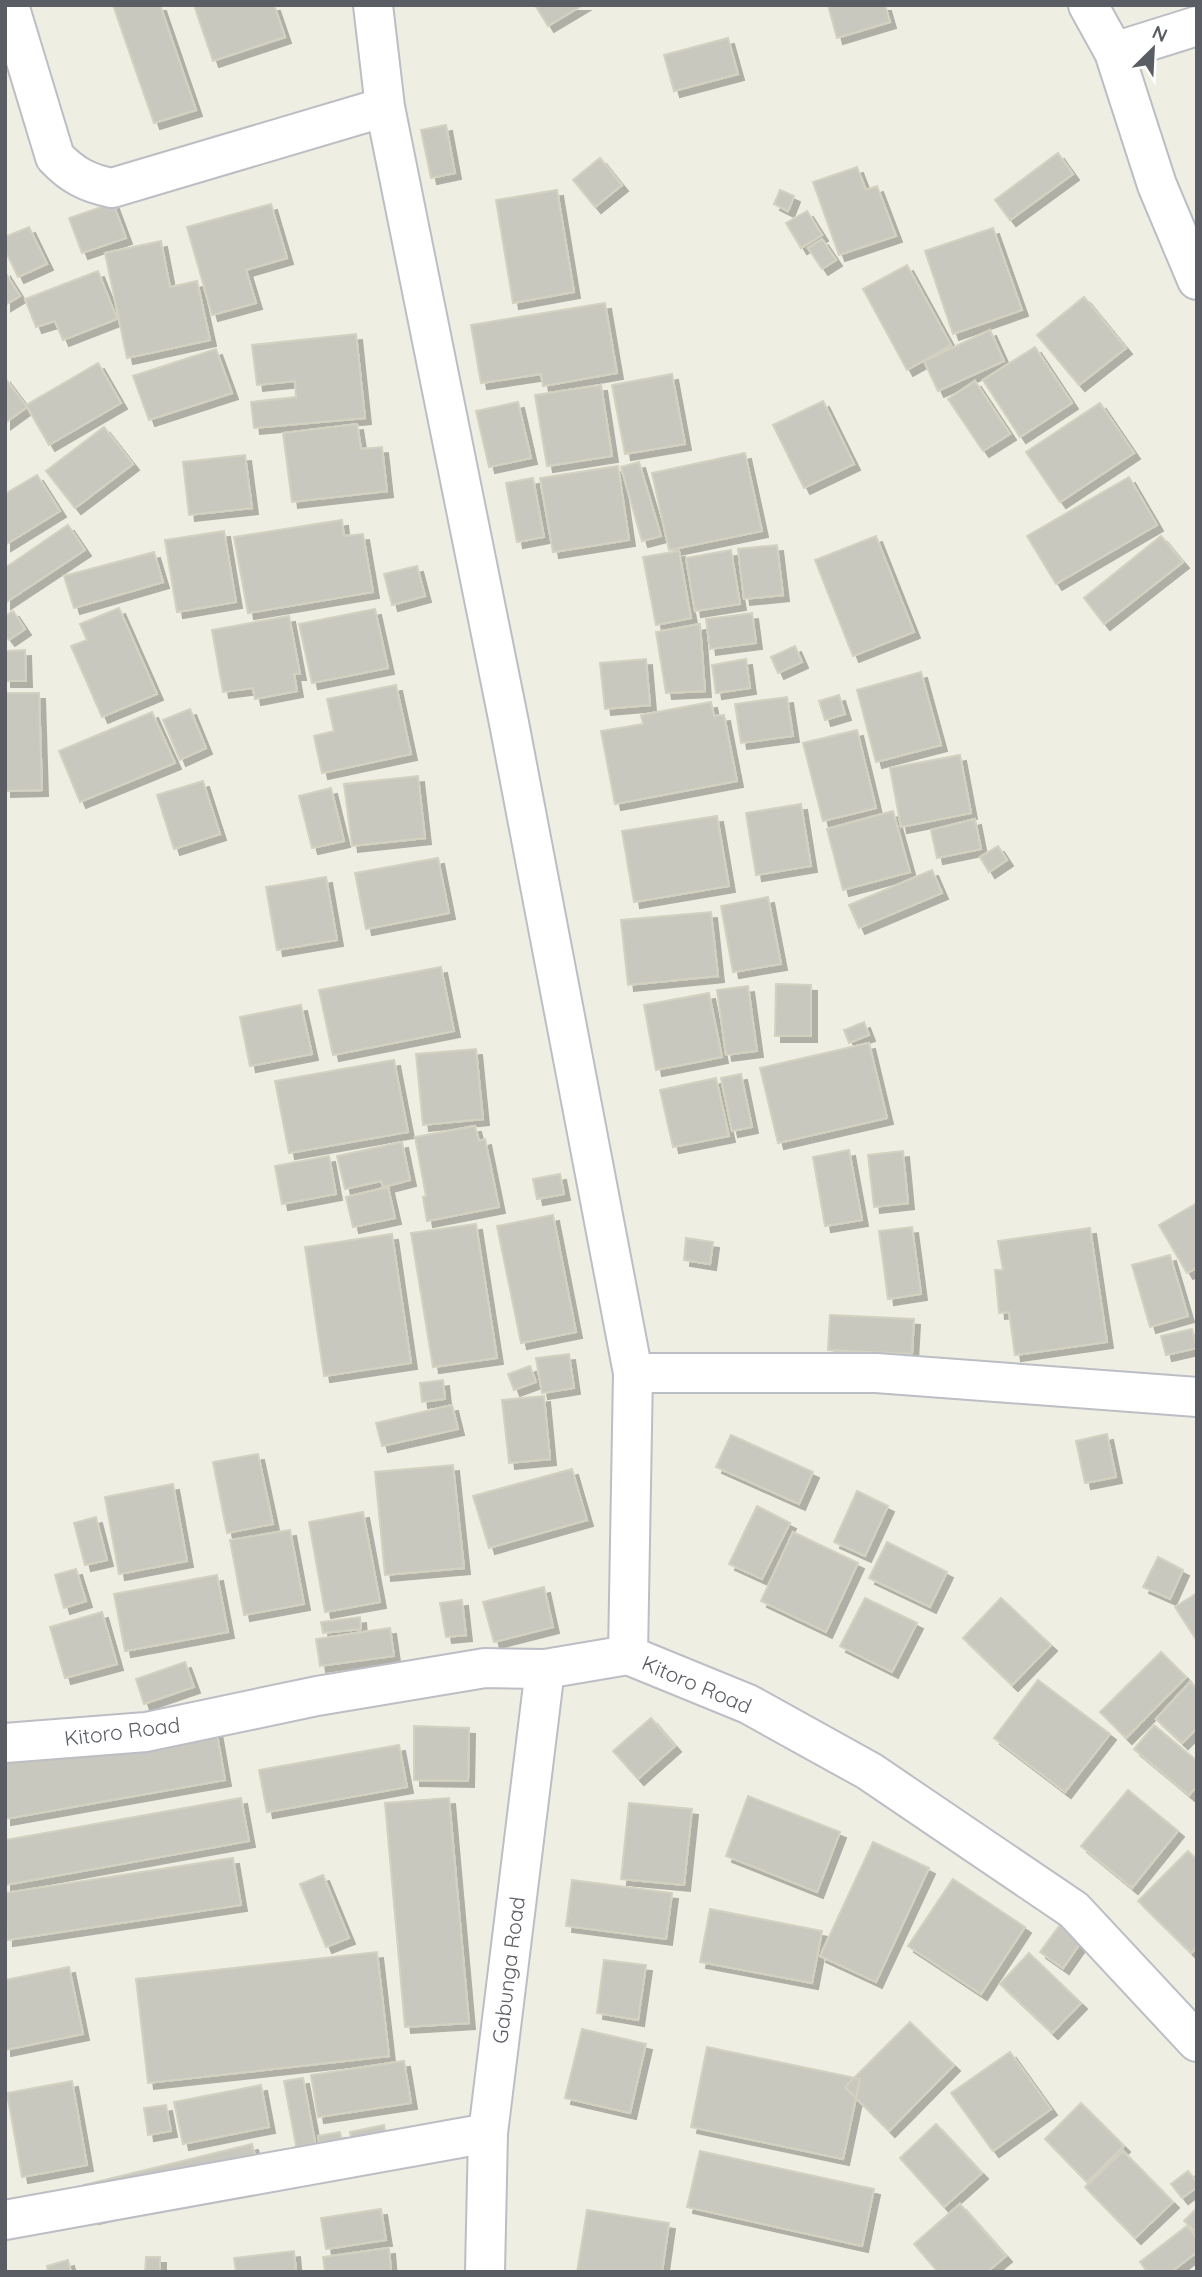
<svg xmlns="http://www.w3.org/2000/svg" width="1202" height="2277" viewBox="0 0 1202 2277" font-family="Quicksand,sans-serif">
<defs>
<filter id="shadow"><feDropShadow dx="6" dy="6" stdDeviation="0" flood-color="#0004"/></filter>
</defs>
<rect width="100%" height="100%" fill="#eeeee2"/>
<!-- building -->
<path fill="#c9c8bf" stroke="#d3d1c0" stroke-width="2" filter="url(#shadow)" d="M113,5h47l36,105 -42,13z
M194,5h80l11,32 -72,24z
M535,5h48l-35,21z
M828,5h57l5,17 -53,16z
M728,38l10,36 -64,17 -10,-36z
M446,125l9,48 -24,5 -10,-48z
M1058,153l15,21 -63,46 -15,-20z
M600,158l22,27 -27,22 -22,-27z
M857,167l9,23 11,-4 19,50 -57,19 -26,-73z
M557,190l17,102 -61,11 -17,-103z
M780,190l14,6 -6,15 -14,-7z
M113,203l13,35 -44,15 -13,-35z
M271,204l16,54 -41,12 10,33 -44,12 -25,-88z
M807,211l15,24 -21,13 -15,-25z
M29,227l18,37 -29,13 -13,-27v-13z
M993,228l29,82 -69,24 -28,-83z
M822,239l14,21 -14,9 -14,-21z
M161,241l9,46 27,-6 13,59 -83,18 -22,-105z
M907,265l44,80 -44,25 -44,-81z
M98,271l19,48 -54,21 -8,-19 -19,6 -11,-28z
M5,272l15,24 -15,9z
M1084,297l42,51 -47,37 -42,-50z
M605,303l12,70 -74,13 -2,-12 -60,9 -10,-58z
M990,330l14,31 -66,30 -14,-30z
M356,334l9,84 -111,10 -3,-26 45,-5 -1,-16 -38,4 -5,-40z
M1035,347l37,56 -52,34 -37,-57z
M216,349l16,44 -83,27 -16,-44z
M98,363l23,40 -72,42 -23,-40z
M672,374l13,70 -60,10 -13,-69z
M5,378l22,29 -22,16z
M975,381l35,53 -27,17 -35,-52z
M601,385l11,71 -65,10 -12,-71z
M823,401l31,63 -50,24 -31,-63z
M518,402l13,56 -42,9 -13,-56z
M1100,403l34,50 -74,49 -34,-50z
M357,424l4,25 21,-2 5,44 -95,11 -9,-69z
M104,427l29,37 -58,44 -29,-37z
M745,453l17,78 -93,19 -17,-77z
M245,455l7,53 -63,7 -6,-53z
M639,462l22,74 -19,5 -21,-74z
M618,466l11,74 -76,12 -13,-74z
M37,475l23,36 -55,34v-51z
M1129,477l28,48 -101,59 -29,-48z
M533,478l11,59 -27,5 -11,-59z
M342,520l2,16 19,-2 10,58 -125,21 -14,-76z
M68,525l17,25 -80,53v-35z
M224,531l12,71 -59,10 -12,-72z
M876,536l38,96 -61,24 -38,-96z
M1161,536l22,26 -79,62 -20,-26z
M777,545l6,50 -39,4 -6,-50z
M731,550l9,54 -45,7 -9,-53z
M679,551l12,67 -35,7 -13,-68z
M154,552l9,30 -89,26 -10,-32z
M417,566l8,30 -33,9 -8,-31z
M119,608l38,86 -55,23 -31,-71 16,-6 -7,-16z
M375,609l13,59 -76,15 -13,-59z
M13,611l12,18 -16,11 -4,-5v-19z
M752,613l4,30 -46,6 -4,-30z
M289,616l11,58h-6l3,17 -42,8 -2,-11 -30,4 -11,-62z
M700,624l5,67 -39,2 -10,-61z
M795,646l7,16 -24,11 -7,-16z
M25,650l1,31h-21v-30z
M646,659l4,46 -45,4 -5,-46z
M746,659l4,29 -34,5 -4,-28z
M921,672l20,73 -65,17 -19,-72z
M396,685l15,69 -89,19 -8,-37 20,-5 -7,-32z
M5,693h34l3,97 -37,1z
M839,695l6,19 -20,6 -6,-19z
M787,697l6,39 -52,7 -6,-39z
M711,702l3,14 10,-1 13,66 -122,23 -14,-73 42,-7 -2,-9z
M190,709l16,39 -26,12 -17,-40z
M152,712l23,51 -95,39 -21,-51z
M857,730l19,78 -53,13 -20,-78z
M960,755l11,58 -70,14 -11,-59z
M418,776l7,62 -73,8 -8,-62z
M203,781l17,53 -46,15 -17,-54z
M331,788l13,53 -32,7 -13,-52z
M801,804l10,62 -55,9 -10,-62z
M893,811l17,61 -67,18 -16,-61z
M717,816l12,70 -95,16 -12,-71z
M975,819l6,30 -44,9 -6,-28z
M998,846l9,14 -18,12 -9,-15z
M438,858l11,55 -83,16 -11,-56z
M932,870l10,23 -83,35 -10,-23z
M326,877l11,63 -60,10 -11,-63z
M768,897l13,67 -48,8 -12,-66z
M711,912l7,64 -90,9 -7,-65z
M441,967l13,64 -121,24 -14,-65z
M776,984l35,1v51h-36z
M748,986l9,65 -31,4 -9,-65z
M709,993l13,64 -66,13 -12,-65z
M301,1005l11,49 -62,12 -10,-49z
M864,1022l5,13 -20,8 -5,-13z
M869,1043l18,75 -109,25 -18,-75z
M476,1049l7,70 -60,6 -7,-71z
M394,1060l14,72 -119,21 -14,-72z
M741,1074l11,53 -20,4 -11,-53z
M716,1078l13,58 -56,11 -13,-57z
M475,1126l4,15 6,-2 14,68 -72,14 -4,-24 3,-1 -11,-59z
M402,1142l8,38 -27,7 -2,-6 -36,8 -8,-33z
M849,1150l13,70 -37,6 -12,-69z
M903,1151l5,52 -34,4 -6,-52z
M329,1156l7,38 -54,10 -7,-38z
M560,1174l4,20 -27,5 -4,-20z
M388,1187l7,31 -42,9 -7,-30z
M1197,1203v65l-10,5 -28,-48z
M553,1215l23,117 -55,11 -24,-117z
M476,1224l21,134 -64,9 -22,-134z
M912,1227l9,67 -33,5 -9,-68z
M1090,1228l17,114 -92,13 -6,-43 -10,1 -4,-43h8l-5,-29z
M392,1234l19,129 -87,13 -19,-129z
M686,1238l27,4 -3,22 -26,-4z
M1170,1255l18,61 -38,11 -18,-62z
M830,1315l84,4 -2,35 -84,-4z
M1192,1329l5,19 -31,7 -5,-19z
M569,1354l5,34 -32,5 -6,-35z
M530,1366l6,16 -22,8 -6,-16z
M443,1380l2,19 -23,3 -2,-19z
M544,1396l6,63 -41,4 -7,-63z
M452,1405l6,24 -76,17 -6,-23z
M1107,1434l9,43 -31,6 -9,-42z
M731,1435l82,37 -14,32 -83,-37z
M258,1454l15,70 -46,9 -14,-71z
M453,1465l11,103 -79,7 -10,-103z
M572,1469l15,51 -98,28 -16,-52z
M173,1484l14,77 -68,13 -14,-77z
M857,1491l31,15 -23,50 -31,-14z
M757,1506l33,17 -28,56 -33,-15z
M363,1512l17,90 -55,10 -16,-90z
M96,1517l11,43 -22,5 -11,-42z
M290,1530l14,74 -60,11 -14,-75z
M793,1532l65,31 -32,69 -65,-31z
M887,1542l60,30 -17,35 -61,-29z
M1158,1557l25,13 -13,29 -27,-12z
M76,1569l10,32 -22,7 -9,-33z
M217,1575l11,57 -103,19 -11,-57z
M544,1587l9,40 -59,15 -11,-40z
M1197,1593v48l-22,-34z
M865,1598l52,25 -25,49 -52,-26z
M1001,1598l50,47 -39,40 -49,-47z
M462,1600l4,35 -20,2 -6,-34z
M102,1612l15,52 -52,14 -15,-51z
M360,1617l1,12 -38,4 -2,-11z
M390,1628l4,28 -74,10 -4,-27z
M1161,1652l25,25 -60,61 -26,-26z
M185,1662l9,25 -50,17 -8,-25z
M1038,1680l72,54 -45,58 -71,-54z
M1190,1682l7,6v40l-15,15 -26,-24z
M651,1718l24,28 -37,33 -25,-28z
M215,1723l10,57 -220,39v-59z
M1154,1725l43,36v25l-8,9 -55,-46z
M414,1726l55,2 -1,53 -54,-1z
M399,1745l8,42 -140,25 -8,-42z
M1128,1790l50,41 -46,57 -51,-42z
M748,1796l92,36 -23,60 -91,-36z
M241,1798l8,43 -244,44v-45z
M449,1798l20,225 -64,4 -20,-224z
M629,1803l63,6 -8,76 -63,-6z
M873,1842l56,26 -53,114 -56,-26z
M1188,1851l9,9v87l-6,6 -53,-52z
M233,1858l8,47 -234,35 -2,-47z
M323,1875l26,63 -23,9 -26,-63z
M953,1879l72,48 -44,67 -73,-48z
M572,1880l100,13 -6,46 -100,-13z
M710,1909l112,22 -10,52 -112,-21z
M1060,1925l22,16 -19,27 -23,-16z
M377,1952l12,104 -241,27 -12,-104z
M1029,1953l52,50 -29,30 -52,-49z
M604,1960l42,5 -8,55 -41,-7z
M69,1967l14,67 -78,16v-70z
M910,2022l44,43 -65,66 -44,-44z
M582,2029l64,15 -16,69 -65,-15z
M707,2047l153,32 -17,80 -152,-32z
M1010,2052l41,57 -58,42 -42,-58z
M404,2061l7,42 -93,14 -7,-42z
M303,2078l16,85 -19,4 -16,-86z
M72,2081l15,84 -65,12 -15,-84z
M261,2085l8,42 -86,17 -9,-42z
M1081,2103l43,43 -37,36 -42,-43z
M166,2105l5,26 -23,4 -4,-27z
M936,2124l46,49 -38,34 -44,-49z
M384,2125l5,28 -34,6 -5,-27z
M340,2132l7,33 -23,4 -6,-33z
M252,2144l9,34 -168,40 -9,-33z
M700,2151l174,38 -12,57 -175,-39z
M1123,2151l50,51 -38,36 -50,-51z
M1188,2171l9,11v5l-15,11 -11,-14z
M960,2204l46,52 -19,16h-49l-24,-28z
M1197,2208v25l-13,-12z
M381,2209l5,31 -60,9 -5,-31z
M587,2210l82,13 -7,49h-85z
M1187,2226l10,12v14l-26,20h-24l-7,-10z
M389,2248l2,24h-66l-2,-15z
M294,2251l2,21h-60l-2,-14z
M146,2257h14v15h-15z
M68,2260l3,12h-23l-1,-6z"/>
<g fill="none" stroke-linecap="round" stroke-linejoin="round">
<!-- minor casing -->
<g stroke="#bcbec5" stroke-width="42">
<path id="minor" d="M9,5l46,152c17,18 32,26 57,31l273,-81
M373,5l12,102 124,616 124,650 -5,282
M1088,5l26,47 43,133 40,95
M1114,52l83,-26
M633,1373h243l321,24
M5,1743l141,-11 171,-36 168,-28 60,1 83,-14 120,49 121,67 205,139 123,132
M5,2220l483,-87
M485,2272l3,-139 57,-464"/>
</g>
<!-- minor -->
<use href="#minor" stroke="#fff" stroke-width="38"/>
</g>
<g text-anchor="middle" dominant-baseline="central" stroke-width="5" stroke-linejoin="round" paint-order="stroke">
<!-- street labels -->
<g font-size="21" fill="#5a5d64" stroke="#fff">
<text transform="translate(697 1684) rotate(23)">Kitoro Road</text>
<text transform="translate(122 1731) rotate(-7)">Kitoro Road</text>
<text transform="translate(508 1970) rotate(-83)">Gabunga Road</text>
</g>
</g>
<!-- border -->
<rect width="1202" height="2277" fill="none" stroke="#5a5d64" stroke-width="14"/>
<!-- north arrow -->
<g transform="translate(1153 49) rotate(24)" stroke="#ffffff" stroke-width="5" paint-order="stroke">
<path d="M0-5L12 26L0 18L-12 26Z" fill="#5a5d64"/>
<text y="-10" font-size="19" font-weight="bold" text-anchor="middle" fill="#5a5d64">N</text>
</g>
</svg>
